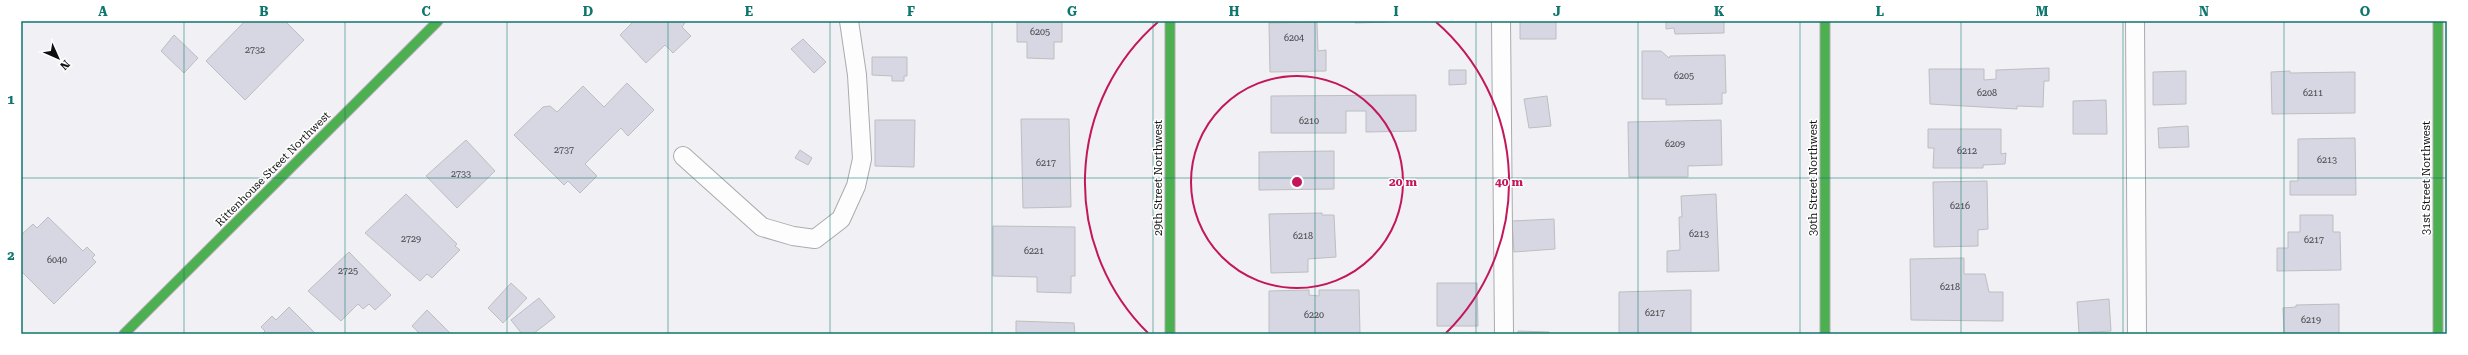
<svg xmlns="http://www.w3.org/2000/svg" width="2468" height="355" viewBox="0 0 2468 355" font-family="'Roboto Serif',serif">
<rect width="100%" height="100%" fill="#f1f1f5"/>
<!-- building -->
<path fill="#d6d7e2" stroke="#bdbec1" d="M245,21h40l19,19 -59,60 -39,-39z
M634,21h52l-4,6 9,9 -18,17 -8,-8 -19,18 -26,-28z
M1017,21h45v21h-8v17l-27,-1v-16h-10z
M1355,21h33v1l-33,1z
M1520,21h36v18h-36z
M1666,21h58v12l-49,1 -1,-6 -8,1z
M1317,22l1,29 8,-1v21l-56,1 -1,-49z
M174,35l24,23 -14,15 -23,-22z
M803,39l23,23 -12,11 -23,-24z
M1642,51h19l8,7 1,-2 55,-1 1,38h-4v11l-56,1v-6h-24z
M872,57h35v19h-3v5h-12v-5l-20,-1z
M2049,68v13h-5l-1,26 -26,-1v3l-87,-5 -1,-35h55v11l12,-1v-9z
M1449,70h17v14l-17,1z
M2186,71v33l-33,1v-33z
M2290,71v2l65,-1v41l-83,1 -1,-42z
M627,83l27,27 -26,26 -7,-8 -36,36 12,12 -17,17 -12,-12 -4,4 -50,-50 29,-28 7,-1 7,6 26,-26 21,21z
M1416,95v36l-50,1v-21h-20v22h-75v-37z
M1547,96l4,30 -22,2 -5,-29z
M2106,100l1,34h-34v-33z
M1021,119h48l2,88 -48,1z
M875,120h40l-1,47 -39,-1z
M1721,120l1,45 -34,1v11h-59l-1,-55z
M2188,126l1,21 -30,1 -1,-20z
M1928,129h73v25l5,-1 -1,11 -22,1v3h-50l1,-20h-6z
M2355,138l1,57h-66v-14h8v-42z
M466,140l29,31 -38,37 -31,-32z
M800,150l12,8 -4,7 -13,-7z
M1334,151v38l-75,1v-38z
M1987,181l1,48 -10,1v16l-44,1 -1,-65z
M406,194l51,50 -2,2 5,4 -28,28 -5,-4 -7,7 -55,-48z
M1716,194l3,77 -52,1v-21l13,-1 -1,-33h3l-1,-21z
M1322,213v2h12l2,42 -28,2v13l-37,1 -2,-59z
M2300,215h33v17h7l1,38 -64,1v-23h11v-16h12z
M48,217l35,34 4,-4 8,8 -3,3 4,4 -42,42 -33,-33v-36l12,-11 4,4z
M1554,219l1,30 -41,3 -2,-31z
M993,226l82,1v49h-4v17l-34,-1v-15l-44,-1z
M349,252l42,43 -16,15 -6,-6 -6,5 -5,-5 -17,17 -33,-30z
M1964,258v16h21l4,18h14v29l-92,-1 -1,-61z
M511,283l16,15 -24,25 -15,-15z
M1437,283h40l1,43h-41z
M1309,290v5l10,1v-6h40l1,44h-91v-43z
M1691,290v44h-72v-42z
M539,298l16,19 -22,17h-11l-11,-14z
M2109,299l2,32 -32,2 -2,-31z
M2339,304v30h-55l-1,-26 13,-1v-2z
M289,307l27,27h-54l3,-3 -4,-4 11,-11 4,4z
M427,310l24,24h-31l-8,-8z
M1016,321l58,2 1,11h-59z
M1518,331l31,1v2h-31z"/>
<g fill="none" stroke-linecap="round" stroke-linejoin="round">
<!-- lane casing -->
<g stroke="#ababae" stroke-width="20">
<path id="lane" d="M1501,21l3,313
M2135,21l2,313
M683,156l79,71 31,9 22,3 26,-20 15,-33 6,-27 -5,-84 -8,-54"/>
</g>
<!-- fast casing -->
<g stroke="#ababae" stroke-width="11">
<path id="fast" d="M1170,21v313
M1825,21v313
M2438,21v313
M124,334l314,-313"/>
</g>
<!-- lane -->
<use href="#lane" stroke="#fdfdfe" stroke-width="18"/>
<!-- fast -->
<use href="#fast" stroke="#4caf50" stroke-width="9"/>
</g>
<!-- grid -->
<path fill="none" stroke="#0f766e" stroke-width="1" stroke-opacity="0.55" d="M184,21v313M345,21v313M507,21v313M668,21v313M830,21v313M992,21v313M1153,21v313M1315,21v313M1476,21v313M1638,21v313M1800,21v313M1961,21v313M2123,21v313M2284,21v313M21,178h2426"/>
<!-- distance rings -->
<g fill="none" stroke="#c2185b" stroke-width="2">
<circle cx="1297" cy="182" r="106"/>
<path d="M1148 333A212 212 0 0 1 1158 22M1436 22A212 212 0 0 1 1446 333"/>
</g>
<g text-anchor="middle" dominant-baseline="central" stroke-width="3" stroke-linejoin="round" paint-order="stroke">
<!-- number labels -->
<g font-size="9" fill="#424246">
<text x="1040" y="32">6205</text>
<text x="1294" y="38">6204</text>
<text x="255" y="50">2732</text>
<text x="1684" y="76">6205</text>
<text x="1987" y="93">6208</text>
<text x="2313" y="93">6211</text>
<text x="1309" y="121">6210</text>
<text x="1675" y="144">6209</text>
<text x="564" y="150">2737</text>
<text x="1967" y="151">6212</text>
<text x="2327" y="160">6213</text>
<text x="1046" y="163">6217</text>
<text x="461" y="174">2733</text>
<text x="1960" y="206">6216</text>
<text x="1699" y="234">6213</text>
<text x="1303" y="236">6218</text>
<text x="411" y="239">2729</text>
<text x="2314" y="240">6217</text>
<text x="1034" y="251">6221</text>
<text x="57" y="260">6040</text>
<text x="348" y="271">2725</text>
<text x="1950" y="287">6218</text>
<text x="1655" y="313">6217</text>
<text x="1314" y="315">6220</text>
<text x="2311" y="320">6219</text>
</g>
<!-- street labels -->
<g font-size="11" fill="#101012" stroke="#fff">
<text transform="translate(273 169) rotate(-45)">Rittenhouse Street Northwest</text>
<text transform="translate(1158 178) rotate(-90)">29th Street Northwest</text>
<text transform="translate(1813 178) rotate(-90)">30th Street Northwest</text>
<text transform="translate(2426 178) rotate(-90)">31st Street Northwest</text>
</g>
</g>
<circle cx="1297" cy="182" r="6" fill="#c2185b" stroke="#fff" stroke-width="2"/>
<g font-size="12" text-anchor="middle" font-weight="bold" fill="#c2185b" stroke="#fff" stroke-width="3" stroke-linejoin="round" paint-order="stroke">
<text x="1403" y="186">20 m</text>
<text x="1509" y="186">40 m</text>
</g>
<!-- border -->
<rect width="2468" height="355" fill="none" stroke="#ffffff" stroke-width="44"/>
<!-- north arrow -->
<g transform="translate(58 58) rotate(135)" stroke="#ffffff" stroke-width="3" paint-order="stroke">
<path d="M0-3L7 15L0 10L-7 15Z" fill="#101012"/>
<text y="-6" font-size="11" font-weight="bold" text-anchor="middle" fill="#101012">N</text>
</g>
<rect x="22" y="22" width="2424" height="311" fill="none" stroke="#0f766e" stroke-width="1.5"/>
<g font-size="13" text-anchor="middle" font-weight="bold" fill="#0f766e">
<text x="103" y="16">A</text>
<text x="264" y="16">B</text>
<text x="426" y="16">C</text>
<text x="588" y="16">D</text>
<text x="749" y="16">E</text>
<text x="911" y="16">F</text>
<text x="1072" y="16">G</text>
<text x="1234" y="16">H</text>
<text x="1396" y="16">I</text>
<text x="1557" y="16">J</text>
<text x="1719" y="16">K</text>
<text x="1880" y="16">L</text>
<text x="2042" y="16">M</text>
<text x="2204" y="16">N</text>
<text x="2365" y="16">O</text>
<text x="11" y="104">1</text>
<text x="11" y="260">2</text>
</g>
</svg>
